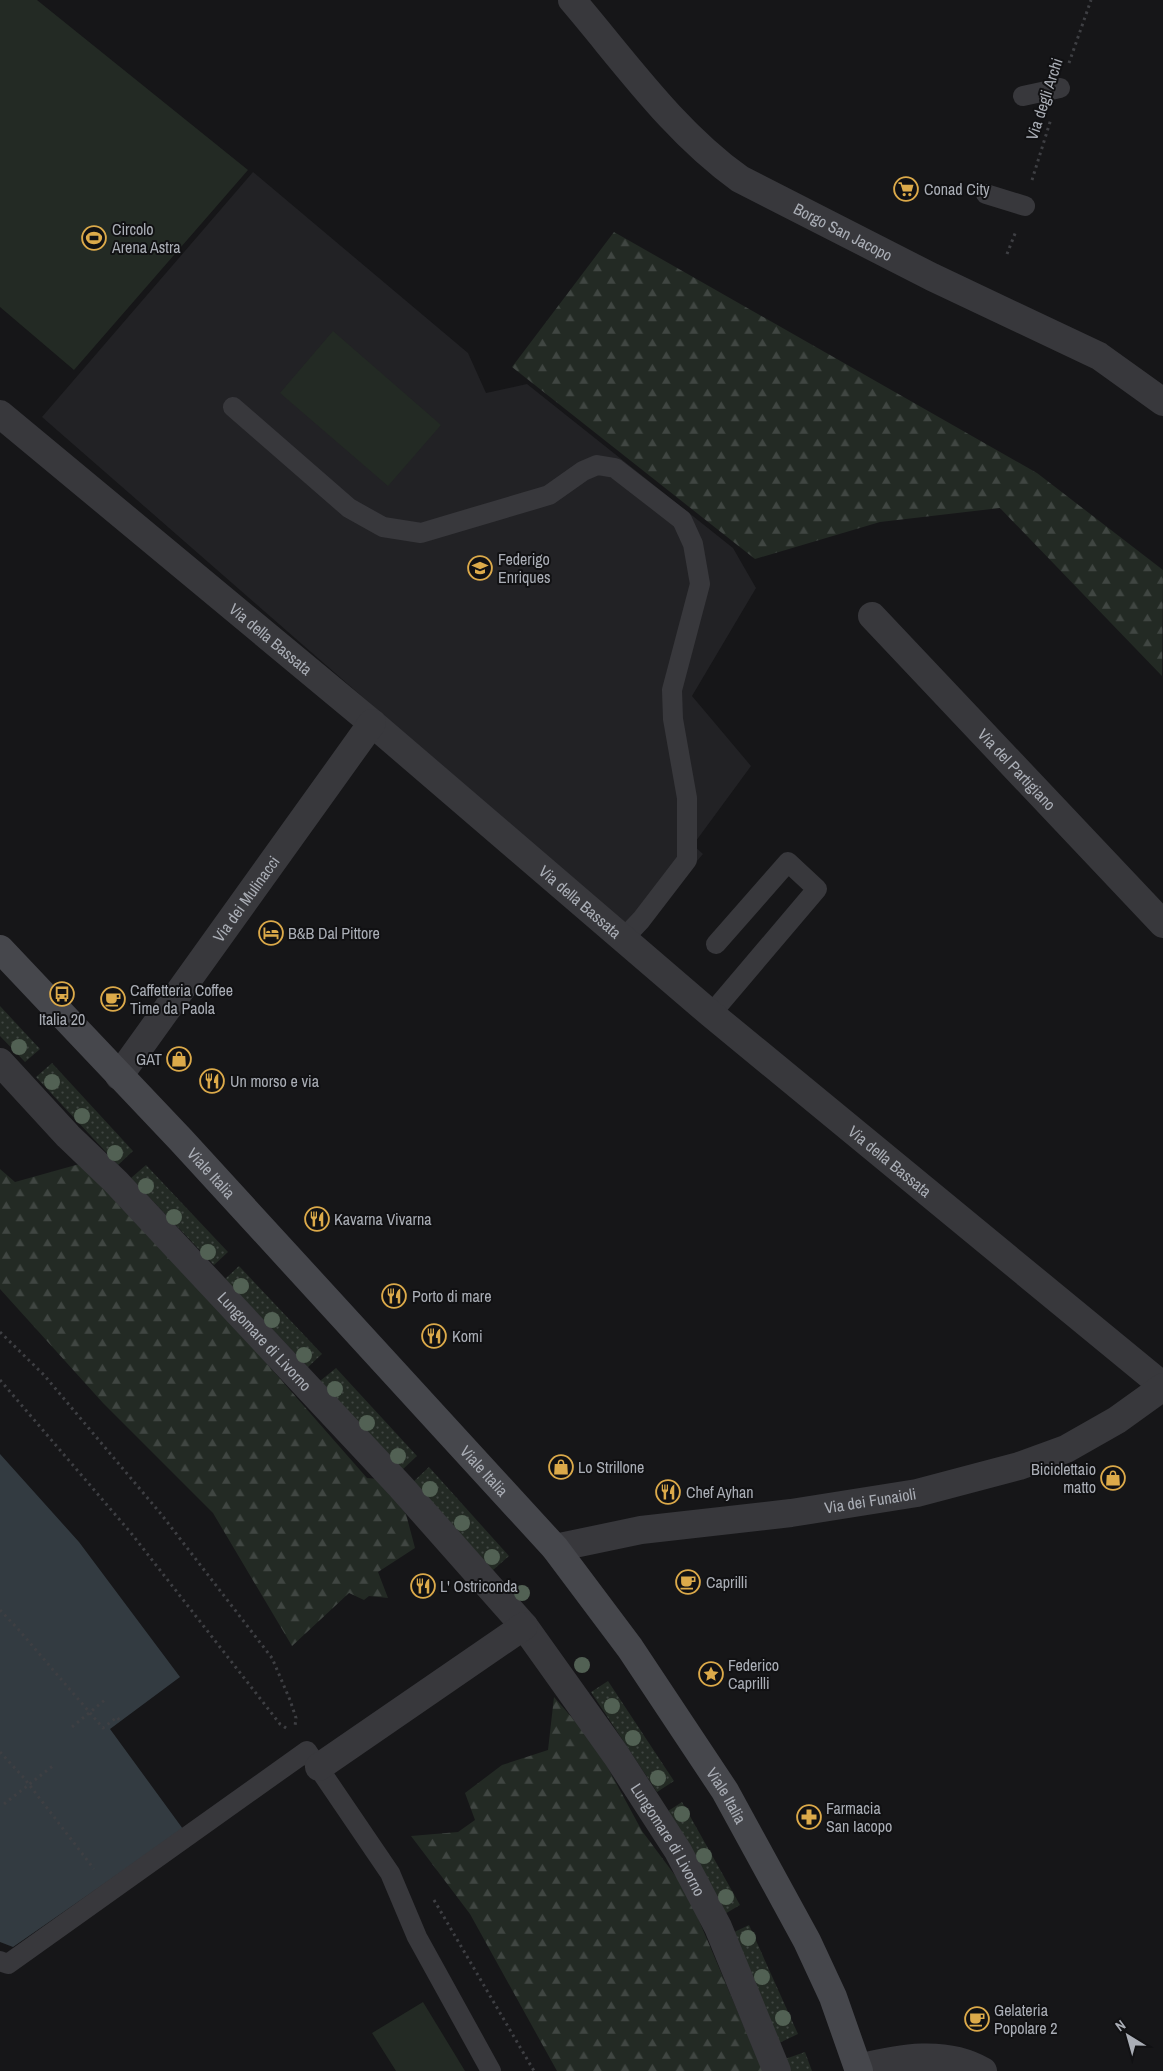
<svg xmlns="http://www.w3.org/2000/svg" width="1163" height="2071" viewBox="0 0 1163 2071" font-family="'Archivo Narrow',sans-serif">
<defs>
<pattern id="grass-dots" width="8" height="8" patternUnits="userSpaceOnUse" patternTransform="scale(1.25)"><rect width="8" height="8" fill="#232a24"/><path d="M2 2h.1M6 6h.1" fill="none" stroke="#404642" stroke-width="1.8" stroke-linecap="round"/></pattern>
<pattern id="forest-firs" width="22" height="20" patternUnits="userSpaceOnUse" patternTransform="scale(1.25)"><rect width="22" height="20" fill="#232a24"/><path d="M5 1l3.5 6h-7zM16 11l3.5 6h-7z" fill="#404642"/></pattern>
</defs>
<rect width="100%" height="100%" fill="#161618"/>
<!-- built -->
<path fill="#222225" d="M253,172l215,181 18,40 41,-9 206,164 23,40 -64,108 59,70 -58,79 10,9 -69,80 -592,-517z"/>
<!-- grass -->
<path fill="url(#grass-dots)" d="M0,1006l40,43 -15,13 -25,-26z
M52,1063l81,88 -15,14 -82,-88z
M146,1165l82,87 -14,13 -83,-87z
M239,1266l83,88 -14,13 -83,-88z
M336,1368l81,88 -15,14 -82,-89z
M429,1467l80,89 -16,14 -80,-88z
M608,1681l66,100 -17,11 -66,-100z
M682,1802l58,103 -17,10 -58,-102z
M749,1925l49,109 -19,9 -49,-109z
M805,2052l7,19h-23l-4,-12z"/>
<!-- forest -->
<path fill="url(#forest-firs)" d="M614,232l423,241 126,97 -1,106 -162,-168 -120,14 -125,37 -243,-192z
M83,1163l121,129 163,186 11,1 28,35 9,34 -37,24 10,26 -19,-2 -5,4 -15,-7 -57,53 -79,-133 -110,-110 -103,-114v-120l15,13z
M554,1697l41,47 47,87 44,59 77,181h-206l-87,-157 -59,-78 47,-4 17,-12 -10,-27 37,-28 46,-15z"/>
<!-- pitch -->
<path fill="#232a24" d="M0,0h37l211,170 -174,200 -74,-63z
M333,331l108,94 -53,61 -108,-93z
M423,2002l42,69h-69l-24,-38z"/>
<!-- water -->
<path fill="#333b41" d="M0,1454l79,88 101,135 -70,52 73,100 -170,118 -13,-5z"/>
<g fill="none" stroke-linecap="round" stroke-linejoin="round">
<!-- path -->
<path stroke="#3e3f43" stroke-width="3" stroke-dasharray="2.5 4" stroke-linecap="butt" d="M1069,63l22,-63
M1032,180l19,-61
M1007,254l9,-23
M0,1332l44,43 117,139 111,144 18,42 6,18 -1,8
M0,1380l131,153 149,191 9,6
M0,1610l18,19 85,99 14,-11 3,4
M72,1727l34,-28
M0,1752l24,26 70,91
M4,1804l50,-39
M434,1900l100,171"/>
<!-- service -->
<path stroke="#38383c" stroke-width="20" d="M1023,96l37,-8
M986,194l39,12
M233,407l116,101 34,19 38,6 128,-38 34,-24 14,-6 18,3 67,52 11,24 7,40 -28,106 1,29 14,79v62l-46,60 -18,19
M711,1014l106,-125 -29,-27 -72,82
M0,1961l8,3 299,-213 83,122 27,64 74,134"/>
<!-- pedestrian -->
<g stroke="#38383c" stroke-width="28">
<path id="s1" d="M0,1062l68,74 48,46 285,305 123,139 92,129 62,96 40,76 59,144"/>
<path d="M319,1767l205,-141"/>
</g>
<!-- minor -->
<g stroke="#38383c" stroke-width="28">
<path id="s2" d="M572,0c53,62 101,131 168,179l192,98 167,79 64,46"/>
<path id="s3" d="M0,414l372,309 339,291 452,372"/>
<path id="s4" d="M872,616l291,308"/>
<path id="s5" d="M119,1076l253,-353"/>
<path d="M858,2068c41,-10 87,-19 125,3"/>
</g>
<!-- tertiary -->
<path stroke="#38383c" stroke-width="28" id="s6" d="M555,1548l86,-18 150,-17 126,-20 102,-27 47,-17 51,-29 46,-33"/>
<!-- secondary -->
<path stroke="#46474c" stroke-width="28" id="s7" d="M0,949l181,191 374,408 75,100 95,143 82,150 26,56 26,74"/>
</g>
<!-- trees -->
<g fill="#526154">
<circle cx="19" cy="1047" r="8"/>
<circle cx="52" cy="1082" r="8"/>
<circle cx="82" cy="1116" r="8"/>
<circle cx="115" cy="1153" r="8"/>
<circle cx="146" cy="1186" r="8"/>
<circle cx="174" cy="1217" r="8"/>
<circle cx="208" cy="1252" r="8"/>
<circle cx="241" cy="1286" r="8"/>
<circle cx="272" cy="1320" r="8"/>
<circle cx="304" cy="1355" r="8"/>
<circle cx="335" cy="1389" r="8"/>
<circle cx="367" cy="1423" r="8"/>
<circle cx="398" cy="1456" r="8"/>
<circle cx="430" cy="1489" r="8"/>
<circle cx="462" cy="1523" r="8"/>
<circle cx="492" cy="1557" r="8"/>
<circle cx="522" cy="1593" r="8"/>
<circle cx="582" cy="1665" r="8"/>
<circle cx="612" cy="1706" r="8"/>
<circle cx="633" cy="1738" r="8"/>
<circle cx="658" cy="1778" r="8"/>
<circle cx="682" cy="1814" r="8"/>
<circle cx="704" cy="1856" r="8"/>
<circle cx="726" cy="1897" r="8"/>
<circle cx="748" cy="1938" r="8"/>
<circle cx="762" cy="1977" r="8"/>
<circle cx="783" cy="2018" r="8"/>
</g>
<!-- icons -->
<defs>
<g id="supermarket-ring" transform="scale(1.25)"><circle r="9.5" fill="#111113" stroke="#dcaa4a" stroke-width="1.5"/><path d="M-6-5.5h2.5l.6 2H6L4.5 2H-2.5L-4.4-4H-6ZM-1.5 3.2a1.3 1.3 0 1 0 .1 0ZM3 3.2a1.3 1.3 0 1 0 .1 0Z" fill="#dcaa4a"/></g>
<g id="stadium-ring" transform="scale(1.25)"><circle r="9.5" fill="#111113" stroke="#dcaa4a" stroke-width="1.5"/><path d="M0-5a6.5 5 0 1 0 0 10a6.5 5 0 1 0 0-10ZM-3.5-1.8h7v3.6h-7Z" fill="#dcaa4a"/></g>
<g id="school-ring" transform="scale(1.25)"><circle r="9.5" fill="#111113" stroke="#dcaa4a" stroke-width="1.5"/><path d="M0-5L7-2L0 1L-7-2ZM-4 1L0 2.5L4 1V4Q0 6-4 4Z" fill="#dcaa4a"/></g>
<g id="hotel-ring" transform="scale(1.25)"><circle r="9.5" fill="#111113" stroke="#dcaa4a" stroke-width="1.5"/><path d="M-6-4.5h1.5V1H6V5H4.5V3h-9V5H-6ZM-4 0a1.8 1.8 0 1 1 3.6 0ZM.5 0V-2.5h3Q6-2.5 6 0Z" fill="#dcaa4a"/></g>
<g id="bus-ring" transform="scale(1.25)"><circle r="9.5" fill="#111113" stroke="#dcaa4a" stroke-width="1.5"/><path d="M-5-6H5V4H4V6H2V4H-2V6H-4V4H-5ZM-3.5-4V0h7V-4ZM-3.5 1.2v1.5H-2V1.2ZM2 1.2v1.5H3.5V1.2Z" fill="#dcaa4a"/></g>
<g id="cafe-ring" transform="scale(1.25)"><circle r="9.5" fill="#111113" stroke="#dcaa4a" stroke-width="1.5"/><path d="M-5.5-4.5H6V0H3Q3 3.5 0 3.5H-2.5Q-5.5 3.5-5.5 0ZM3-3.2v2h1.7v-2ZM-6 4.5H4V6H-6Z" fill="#dcaa4a"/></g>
<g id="shop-ring" transform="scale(1.25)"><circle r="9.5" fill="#111113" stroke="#dcaa4a" stroke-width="1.5"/><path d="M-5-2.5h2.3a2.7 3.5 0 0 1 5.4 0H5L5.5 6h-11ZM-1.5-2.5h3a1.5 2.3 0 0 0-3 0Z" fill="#dcaa4a"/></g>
<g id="restaurant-ring" transform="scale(1.25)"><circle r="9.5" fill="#111113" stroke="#dcaa4a" stroke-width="1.5"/><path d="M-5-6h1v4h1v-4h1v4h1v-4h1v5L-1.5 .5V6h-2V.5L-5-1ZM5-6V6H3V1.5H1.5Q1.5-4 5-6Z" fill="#dcaa4a"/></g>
<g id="sight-ring" transform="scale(1.25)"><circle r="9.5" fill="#111113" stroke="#dcaa4a" stroke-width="1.5"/><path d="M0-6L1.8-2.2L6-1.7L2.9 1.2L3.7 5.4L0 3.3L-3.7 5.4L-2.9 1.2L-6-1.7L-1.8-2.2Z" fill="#dcaa4a"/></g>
<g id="pharmacy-ring" transform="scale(1.25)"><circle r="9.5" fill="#111113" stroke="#dcaa4a" stroke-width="1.5"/><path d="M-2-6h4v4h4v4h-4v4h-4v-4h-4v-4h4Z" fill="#dcaa4a"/></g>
</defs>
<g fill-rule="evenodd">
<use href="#supermarket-ring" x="906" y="189"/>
<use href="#stadium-ring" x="94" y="238"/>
<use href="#school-ring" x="480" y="568"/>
<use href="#hotel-ring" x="271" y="933"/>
<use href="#bus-ring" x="62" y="994"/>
<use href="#cafe-ring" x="113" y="999"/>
<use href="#shop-ring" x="179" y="1059"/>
<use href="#restaurant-ring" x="212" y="1081"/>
<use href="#restaurant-ring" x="317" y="1219"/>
<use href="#restaurant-ring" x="394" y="1296"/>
<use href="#restaurant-ring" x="434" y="1336"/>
<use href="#shop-ring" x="561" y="1467"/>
<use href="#shop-ring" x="1113" y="1478"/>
<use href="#restaurant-ring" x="668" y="1492"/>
<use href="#cafe-ring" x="688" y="1582"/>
<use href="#restaurant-ring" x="423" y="1586"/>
<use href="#sight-ring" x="711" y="1674"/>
<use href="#pharmacy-ring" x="809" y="1817"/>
<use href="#cafe-ring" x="977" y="2019"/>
</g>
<g text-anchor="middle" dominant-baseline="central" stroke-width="4" stroke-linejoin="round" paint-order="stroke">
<!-- street labels -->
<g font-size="16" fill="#aaaeb6" stroke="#111113">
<text transform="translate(1044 99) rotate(-72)">Via degli Archi</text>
<text stroke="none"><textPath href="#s2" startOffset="362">Borgo San Jacopo</textPath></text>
<text stroke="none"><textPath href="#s3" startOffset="352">Via della Bassata</textPath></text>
<text stroke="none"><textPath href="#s4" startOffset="211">Via del Partigiano</textPath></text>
<text stroke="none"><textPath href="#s5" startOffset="218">Via dei Mulinacci</textPath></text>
<text stroke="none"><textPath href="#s3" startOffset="758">Via della Bassata</textPath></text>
<text stroke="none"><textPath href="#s3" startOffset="1162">Via della Bassata</textPath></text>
<text stroke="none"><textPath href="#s7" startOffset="308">Viale Italia</textPath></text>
<text stroke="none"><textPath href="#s1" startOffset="385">Lungomare di Livorno</textPath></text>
<text stroke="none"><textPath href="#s7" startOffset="712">Viale Italia</textPath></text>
<text stroke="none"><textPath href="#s6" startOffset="319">Via dei Funaioli</textPath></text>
<text stroke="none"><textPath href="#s7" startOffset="1118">Viale Italia</textPath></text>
<text stroke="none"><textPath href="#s1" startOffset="1028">Lungomare di Livorno</textPath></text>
</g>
<!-- poi labels -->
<g font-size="16" fill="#aaaeb6" stroke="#111113" text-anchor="start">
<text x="924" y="189">Conad City</text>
<text x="112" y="229">Circolo<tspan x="112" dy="18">Arena Astra</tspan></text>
<text x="498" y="559">Federigo<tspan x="498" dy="18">Enriques</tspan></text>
<text x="288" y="933">B&amp;B Dal Pittore</text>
<text x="130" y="990">Caffetteria Coffee<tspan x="130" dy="18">Time da Paola</tspan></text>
<text x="62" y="1019" text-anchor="middle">Italia 20</text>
<text x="162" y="1059" text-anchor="end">GAT</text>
<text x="230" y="1081">Un morso e via</text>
<text x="334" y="1219">Kavarna Vivarna</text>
<text x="412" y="1296">Porto di mare</text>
<text x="452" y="1336">Komi</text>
<text x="578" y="1467">Lo Strillone</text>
<text x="1096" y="1469" text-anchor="end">Biciclettaio<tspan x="1096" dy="18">matto</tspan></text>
<text x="686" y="1492">Chef Ayhan</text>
<text x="706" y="1582">Caprilli</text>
<text x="440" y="1586">L' Ostriconda</text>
<text x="728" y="1665">Federico<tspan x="728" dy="18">Caprilli</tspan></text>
<text x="826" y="1808">Farmacia<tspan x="826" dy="18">San Iacopo</tspan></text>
<text x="994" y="2010">Gelateria<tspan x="994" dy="18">Popolare 2</tspan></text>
</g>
</g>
<!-- north arrow -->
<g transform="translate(1128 2036) rotate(323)" stroke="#111113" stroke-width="4" paint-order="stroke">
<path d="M0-4L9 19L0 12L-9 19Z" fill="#aaaeb6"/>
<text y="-8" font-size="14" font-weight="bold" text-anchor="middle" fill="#aaaeb6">N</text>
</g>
</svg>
